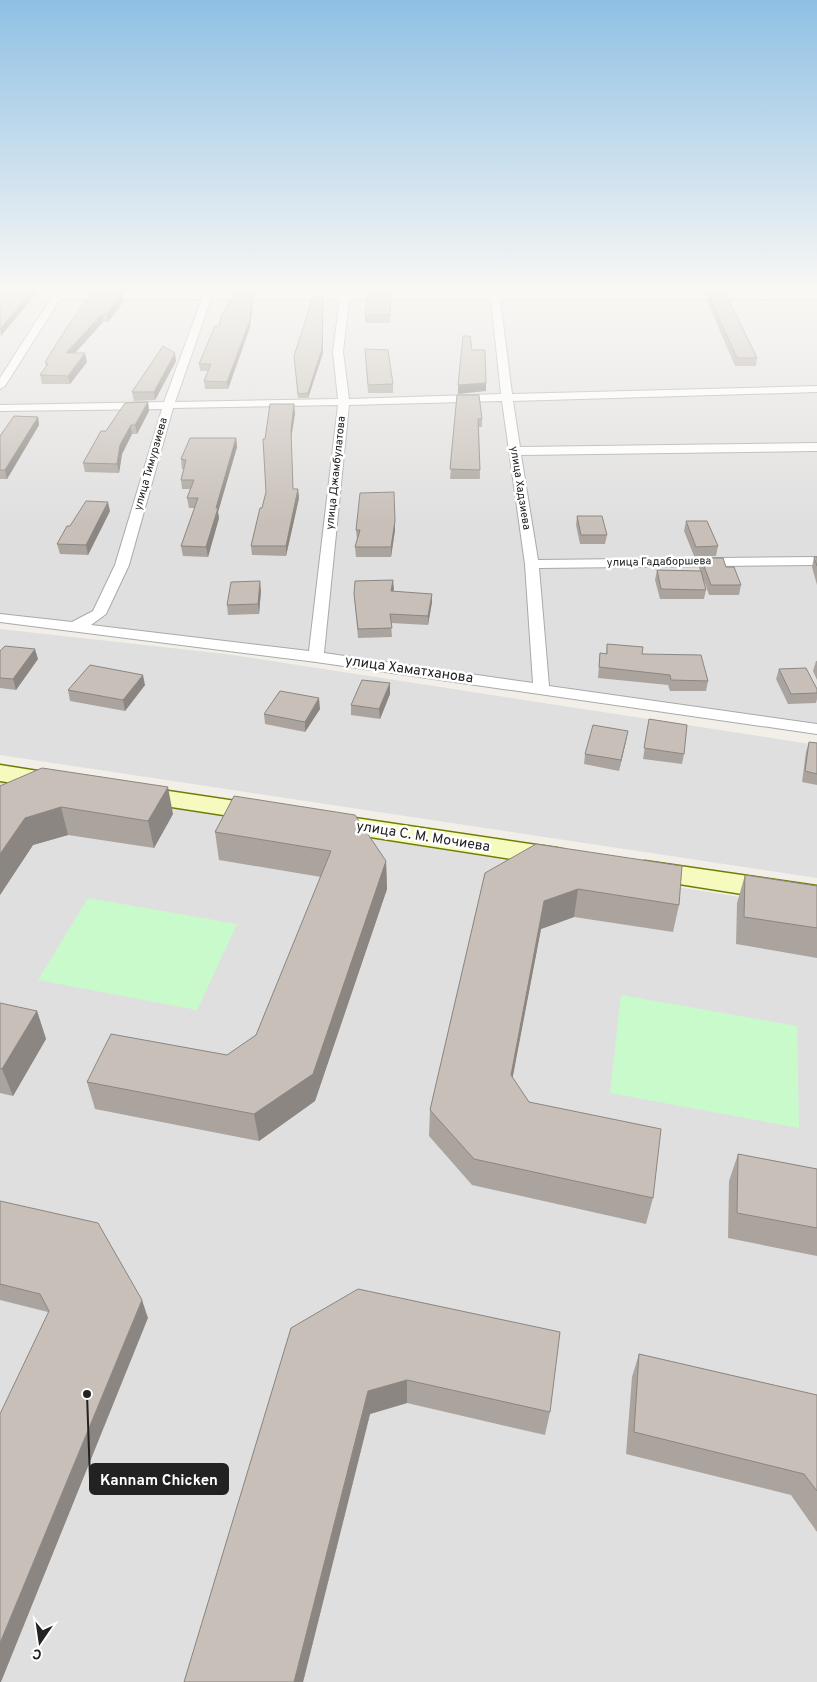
<svg xmlns="http://www.w3.org/2000/svg" width="817" height="1682" viewBox="0 0 817 1682" font-family="Overpass,sans-serif">
<rect width="100%" height="100%" fill="#f2efe9"/>
<!-- residential -->
<path fill="#e0dfdf" d="M0,289h817v440l-817,-111z
M0,629l226,25 591,91v133l-817,-123z
M0,780l817,129v773h-817z"/>
<!-- park -->
<path fill="#c8facc" d="M88,898l149,26 -40,86 -159,-30z
M621,995l176,31 2,102 -189,-35z"/>
<g fill="none" stroke-linecap="round" stroke-linejoin="round">
<!-- street casing -->
<g stroke="#a9a9a9" stroke-width="2">
<path id="street" d="M57,289h9l-2,4h140l1,-4h10l-2,4h128v-4h10l-1,4h140l-1,-4h10v4h318v6h-317l12,95 305,-8v6l-304,9 7,46 297,-4v8l-296,4 17,105 279,-3v8l-278,3 10,118 268,38v10l-501,-72 -316,-40v-8l72,8 21,-11 22,-46 47,-156 -162,2v-6l164,-3 38,-103h-142l-55,87 -5,3v-11zM211,299h129l-7,53 5,47 -163,3zM349,299h142l10,95 -152,5 -6,-47zM502,401l23,163 8,119 -209,-30 25,-248zM338,405l-29,246 -218,-26 15,-11 23,-49 44,-157z"/>
</g>
<!-- secondary casing -->
<g stroke="#707d05" stroke-width="3">
<path id="secondary" d="M0,765l57,9 9,2 3,6 -3,6 -9,2 -57,-9z
M135,786l127,19 9,2 4,6 -4,6 -9,2 -136,-21 -4,-6 4,-6z
M328,814l229,34 9,2 4,7 -4,7 -9,2 -238,-37 -4,-6 4,-6z
M645,861l172,25v20l-182,-29 -3,-7 3,-7z"/>
</g>
<!-- street -->
<use href="#street" fill="#fff" fill-rule="evenodd"/>
<!-- secondary -->
<use href="#secondary" fill="#f7fabf" fill-rule="evenodd"/>
</g>
<!-- wall -->
<path fill="#aba49e" d="M103,289h29l-2,2h-27z
M240,289h15l-1,2h-14z
M370,289h21v2h-20z
M708,294l49,64 -1,8h-21l-28,-65z
M124,301l-16,21h-5l-28,31 12,9 -17,22h-28l-2,-9 6,-8 -1,-5 25,-39z
M253,301l-3,26 -22,62h-23l-1,-8 4,-10h-8l-1,-7 20,-38 5,-13z
M391,301l-1,22h-25v-8z
M365,349l28,35v9h-25z
M323,353l-15,45h-10l-4,-42z
M176,361l-21,39 -21,1 -2,-9z
M457,395l25,24v8h-3l1,52h-30z
M148,402l1,9 -12,23h-5l-10,20 -3,19 -34,-1 -2,-9 23,-32z
M295,413l-4,26 2,50h5l1,9 -13,58 -34,-1 -1,-9 15,-54 -1,-53z
M38,417l1,8 -32,54h-7v-43z
M236,438l1,9 -19,65 1,6 -11,39 -25,-1 -2,-10 14,-38h-6l-2,-10 3,-9h-8l-1,-9 3,-11h-2l-1,-10z
M110,511l-22,44 -28,-1 -3,-10 13,-18z
M577,516l30,19 -2,9h-25l-4,-19z
M686,521l32,25 -2,10h-22l-10,-25z
M356,530h39l-4,27h-35l-1,-10 2,-7z
M814,557h3v28l-5,-18z
M701,558l25,9 15,18 -2,10h-30l-5,-15 2,10 -2,9h-44l-5,-19 2,-10 43,1 -1,-3z
M393,580v12l39,2v8l-4,23 -37,-2 1,14 -34,1 -4,-44z
M261,591l-2,23 -31,1 -1,-10z
M607,644l35,10 66,27 -2,10h-36l-2,-6 -70,-7 2,-25 6,1z
M0,651l38,8 -22,31 -16,-2z
M816,661h1v19l-4,-9z
M779,669l38,20v10l-1,4 -28,1 -12,-25z
M145,685l-20,26 -55,-10 -2,-11z
M390,694l-10,25 -29,-4v-10z
M320,709l-15,23 -40,-8 -1,-10z
M649,719l35,35 -2,10 -39,-5z
M626,741l-7,30 -35,-7 1,-10z
M809,742l8,1v42l-15,-3 4,-30z
M0,786l173,28 -19,34 -86,-13 -35,10 -33,50z
M234,796l152,65 1,28 -72,212 -56,40 -164,-32 -8,-27 140,-27 29,-20 65,-158 -102,-17 -4,-28z
M485,873l194,32 -6,27 -99,-15 -33,12 -29,149 17,24 124,96 -7,26 -174,-39 -43,-49 1,-26z
M745,875l72,11v72l-81,-14 1,-41z
M0,1003l37,8 9,28 -33,57 -13,-3z
M738,1154l79,15v87l-89,-18 1,-57z
M0,1201l148,117 -100,-6 -48,-12z
M291,1328l259,84 -5,23 -138,-32 -37,11 -67,268h-119z
M639,1354l178,41v137l-26,-37 -165,-41 6,-77z"/>
<!-- shaded-wall -->
<path fill="#8b8681" d="M33,289h7l-39,47 -1,-7z
M122,293l2,8 -16,21 -1,-8z
M253,294v7l-3,26 -22,62 -1,-7z
M323,297v56l-15,45v-5z
M102,314l1,8 -35,39 -2,-8z
M85,353l2,9 -17,22 -2,-8z
M175,353l1,8 -21,39 -1,-8z
M486,383v8l-28,3v-9z
M148,402l1,9 -12,23 -2,-9z
M294,404l1,9 -4,26v-9z
M38,417l1,8 -32,54 -2,-9z
M131,425l1,9 -10,20 -3,19 -2,-9 3,-19z
M236,438l1,9 -19,65 1,6 -11,39 -2,-10 10,-39z
M298,489l1,9 -13,58v-10z
M108,502l2,9 -22,44 -2,-10z
M395,521v9l-4,27v-10z
M393,580l1,9 -3,11v-9z
M260,581l1,10 -2,23 -1,-10z
M432,594v8l-4,23v-9z
M35,649l3,10 -22,31 -3,-11z
M143,675l2,10 -20,26 -2,-11z
M390,683v11l-10,25 -1,-10z
M319,698l1,11 -15,23v-10z
M628,731l-2,10 -7,30 2,-11z
M168,787l5,27 -19,34 -6,-27z
M61,807l7,28 -35,10 -33,50v-41l25,-36z
M386,861l1,28 -72,212 -56,40 -5,-27z
M578,889l-4,28 -33,12 -33,173 3,-27 33,-174z
M37,1011l9,28 -33,57 -11,-27z
M142,1300l6,18 -147,364h-1v-39z
M407,1380v23l-37,11 -67,268h-9l74,-291z"/>
<!-- building -->
<path fill="#c7bfb8" stroke="#8b8681" d="M0,289h33l-33,40z
M92,293h30l-15,21h-5l-36,39h19l-17,23 -28,-1 8,-11 -3,-2 25,-39z
M368,293h23l-1,22h-25z
M235,294h18l-3,26 -23,62 -23,-1 7,-17h-12l16,-38h4l3,-13h2l5,-12h3z
M708,294h18l31,64h-20z
M313,297h10l-1,52 -14,44 -10,1 -4,-38z
M463,336h7l2,14h13l1,33 -28,2z
M163,346l12,7 -21,39h-22z
M365,349l23,1 5,34 -25,1z
M457,395h22l3,24h-4l2,51 -30,-1z
M148,402l-13,23h-4l-11,20 -3,19 -34,-1 18,-32h5l19,-28z
M270,404h24l-3,26 2,59h5l-12,57h-35l9,-38h2l4,-16 -3,-53h2z
M14,416l24,1 -33,53h-5v-34z
M190,438h46l-20,70h2l-12,39 -25,-1 17,-48h-11l7,-18h-13l5,-20 -5,-1z
M394,492l1,29 -4,26h-36l5,-17h-4l4,-37z
M86,501l22,1 -22,43 -29,-1 10,-18h3z
M577,516h25l5,19h-26z
M686,521h21l11,25 -22,1z
M814,557h3v9z
M701,558h22l3,9h8l7,18h-30z
M657,570l44,1 5,19 -45,-1z
M393,580l-2,11 41,3 -4,22 -38,-2 2,14 -34,1 -4,-35 1,-13z
M260,581l-2,23 -31,1 4,-23z
M607,644l36,3 -1,7 59,1 7,26 -37,-1 -1,-5 -71,-8 1,-14 7,1z
M5,646l30,3 -22,30 -13,-1v-27z
M90,665l53,10 -20,25 -55,-10z
M806,668l11,21v4l-26,1 -12,-25z
M362,680l28,3 -11,26 -28,-4z
M280,691l39,7 -14,24 -41,-8z
M649,719l38,6 -3,29 -40,-6z
M593,725l35,6 -7,29 -36,-6z
M809,742l8,1v31l-12,-3z
M42,768l126,19 -20,34 -87,-14 -36,11 -25,36v-68z
M234,796l121,19 31,46 -73,213 -59,40 -167,-32 24,-48 116,21 29,-20 75,-184 -116,-19z
M536,844l146,22 -3,39 -101,-16 -34,12 -33,174 18,27 132,27 -8,69 -179,-39 -44,-49 55,-237z
M745,875l72,11v42l-73,-11z
M0,1003l37,8 -35,58 -2,-1z
M738,1154l79,15v59l-80,-15z
M0,1201l98,22 44,77 -142,343v-229l49,-103 -9,-17 -40,-10z
M358,1289l202,43 -10,80 -143,-32 -39,11 -74,291h-110l107,-354z
M639,1354l178,41v96l-13,-17 -170,-42z"/>
<!-- sky -->
<linearGradient id="sky" x2="0" y2="1"><stop stop-color="#8fc0e4"/><stop offset="0.55" stop-color="#f9f8f5"/><stop offset="1" stop-color="#f9f8f5" stop-opacity="0"/></linearGradient>
<rect width="817" height="525" fill="url(#sky)"/>
<g text-anchor="middle" dominant-baseline="central" stroke-width="5" stroke-linejoin="round" paint-order="stroke">
<!-- far-street labels -->
<g font-size="11" fill="#222" stroke="#fff">
<text transform="translate(151 464) rotate(-74)">улица Тимурзиева</text>
<text transform="translate(336 473) rotate(-84)">улица Джамбулатова</text>
<text transform="translate(520 488) rotate(81)">улица Хадзиева</text>
<text transform="translate(659 562) rotate(-1)">улица Гадаборшева</text>
</g>
<!-- street labels -->
<g font-size="14" fill="#222" stroke="#fff">
<text transform="translate(409 670) rotate(8)">улица Хаматханова</text>
<text transform="translate(423 837) rotate(9)">улица С. М. Мочиева</text>
</g>
</g>
<!-- callouts -->
<path fill="none" stroke="#222" stroke-width="2" d="M87 1394L90 1479"/>
<circle fill="#222" stroke="#fff" stroke-width="2" cx="87" cy="1394" r="5"/>
<rect fill="#222" stroke="#222" stroke-width="2" x="90" y="1464" width="138" height="30" rx="5"/>
<g font-size="15" text-anchor="middle" font-weight="bold" fill="#fff">
<text x="159" y="1485">Kannam Chicken</text>
</g>
<!-- north arrow -->
<g transform="translate(40 1642) rotate(193)" stroke="#ffffff" stroke-width="4" paint-order="stroke">
<path d="M0-4L9 19L0 12L-9 19Z" fill="#222222"/>
<text y="-8" font-size="14" font-weight="bold" text-anchor="middle" fill="#222222">С</text>
</g>
</svg>
